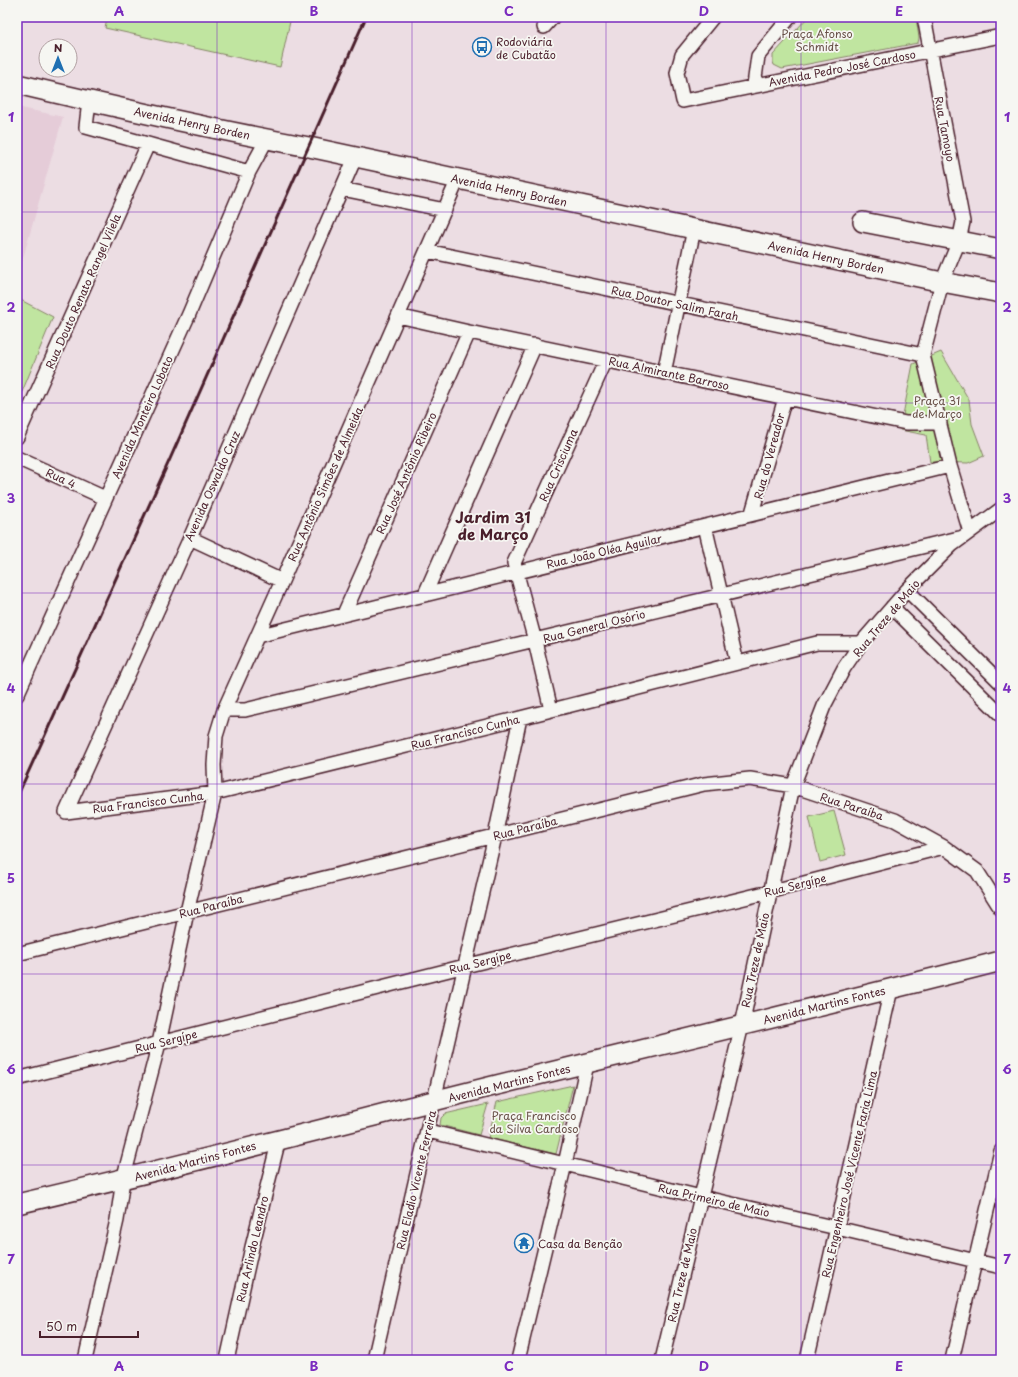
<svg xmlns="http://www.w3.org/2000/svg" width="1018" height="1377" viewBox="0 0 1018 1377" font-family="'Playpen Sans',sans-serif">
<rect width="100%" height="100%" fill="#ecdde3"/>
<filter id="ink" filterUnits="userSpaceOnUse"><feTurbulence type="fractalNoise" baseFrequency=".025" numOctaves="2"/><feDisplacementMap in="SourceGraphic" scale="8" xChannelSelector="R" yChannelSelector="G"/><feConvolveMatrix kernelMatrix="1 2 1 2 8 2 1 2 1" color-interpolation-filters="sRGB"/></filter>
<g filter="url(#ink)">
<!-- built -->
<path fill="#e5ccd8" d="M17,107l46,10 -46,162z"/>
<!-- green -->
<path fill="#c0e5a0" stroke="#858266" d="M107,17h184l-11,50 -175,-39z
M808,17h108l3,21 -1,5 -136,26 -8,-4 -1,-3v-7z
M17,298l36,19 -36,87z
M941,352l28,48 3,24 12,32 -16,7 -38,-1 -4,-27 -26,-5 13,-66z
M834,811l12,44 -26,7 -11,-45z
M573,1085l-17,69 -68,-16 9,-36z
M488,1104l-9,31 -39,-10 1,-7 4,-4z"/>
<g fill="none" stroke-linecap="round" stroke-linejoin="round">
<!-- street casing -->
<g stroke="#4a1f2b" stroke-width="16">
<path id="street" d="M713,17l-31,38 -5,18 6,28 318,-65
M924,17l39,205 -4,19 -17,41 -19,73 27,111 20,66
M544,27l9,-10
M754,85l4,-29 32,-39
M89,101l-3,26 163,45
M342,189l103,21
M427,251l496,104
M398,316l71,16 437,91h34
M664,373l30,-144
M17,437l131,-293
M17,458l88,40
M752,513l33,-115
M705,526l32,137
M190,538l92,43
M907,590l94,93
M425,594l110,-249
M892,607l109,108
M344,614l125,-282
M257,636l693,-170
M17,695l172,-381 60,-142 18,-33
M224,710h21c238,-57 476,-116 714,-172
M551,710l-16,-69 -21,-78 92,-203
M66,812l149,-19 305,-75 297,-75h44
M66,812l124,-274 165,-380
M17,954l687,-170 46,-5 43,7 102,34 49,27 33,24 24,38
M17,1079l448,-113 304,-74 175,-45
M428,1131l273,66 136,31 164,39
M85,1360l32,-140 6,-40 36,-137 28,-131 28,-119 -1,-28 2,-29 8,-26 58,-129 176,-402
M227,1360l25,-113 27,-108
M374,1360l121,-524 25,-118
M518,1360l47,-196 22,-100
M662,1360l80,-335 51,-239 31,-80 20,-38 17,-25 46,-53 45,-45 49,-36
M807,1360l84,-371
M952,1360l49,-209"/>
</g>
<!-- secondary casing -->
<g stroke="#4a1f2b" stroke-width="22">
<path id="secondary" d="M17,84c97,23 194,45 292,63l633,135 59,11
M863,222l138,27
M17,1204c160,-37 320,-79 480,-119 168,-41 336,-81 504,-124"/>
</g>
<!-- street -->
<use href="#street" stroke="#f6f6f2" stroke-width="13"/>
<!-- secondary -->
<use href="#secondary" stroke="#f6f6f2" stroke-width="19"/>
<!-- rail -->
<path stroke="#4a1f2b" stroke-width="3" d="M17,797l153,-338 196,-442"/>
</g>
</g>
<!-- grid -->
<path fill="none" stroke="#7b2cbf" stroke-width="1" stroke-opacity="0.55" d="M217,17v1343M412,17v1343M606,17v1343M801,17v1343M17,212h984M17,403h984M17,593h984M17,784h984M17,974h984M17,1165h984"/>
<!-- icons -->
<defs>
<g id="bus-ring" transform="scale(1)"><circle r="9.5" fill="#f6f6f2" stroke="#1f6fb2" stroke-width="1.5"/><path d="M-5-6H5V4H4V6H2V4H-2V6H-4V4H-5ZM-3.5-4V0h7V-4ZM-3.5 1.2v1.5H-2V1.2ZM2 1.2v1.5H3.5V1.2Z" fill="#1f6fb2"/></g>
<g id="temple-ring" transform="scale(1)"><circle r="9.5" fill="#f6f6f2" stroke="#1f6fb2" stroke-width="1.5"/><path d="M0-6L5-2H3V0L6.5 2.5H4V6H1.5V3h-3V6H-4V2.5H-6.5L-3 0V-2H-5Z" fill="#1f6fb2"/></g>
</defs>
<g fill-rule="evenodd">
<use href="#bus-ring" x="482" y="47"/>
<use href="#temple-ring" x="524" y="1243"/>
</g>
<g text-anchor="middle" dominant-baseline="central" stroke-width="3.5" stroke-linejoin="round" paint-order="stroke">
<!-- park labels -->
<g font-size="11" fill="#685048" stroke="#f6f6f2">
<text x="817" y="33">Praça Afonso<tspan x="817" dy="13">Schmidt</tspan></text>
<text x="937" y="400">Praça 31<tspan x="937" dy="13">de Março</tspan></text>
<text x="534" y="1115">Praça Francisco<tspan x="534" dy="13">da Silva Cardoso</tspan></text>
</g>
<!-- poi labels -->
<g font-size="11" fill="#4a1f2b" stroke="#f6f6f2" text-anchor="start">
<text x="496" y="41">Rodoviária<tspan x="496" dy="13">de Cubatão</tspan></text>
<text x="538" y="1243">Casa da Benção</text>
</g>
<!-- street labels -->
<g font-size="11" fill="#4a1f2b" stroke="#f6f6f2">
<text transform="translate(842 68) rotate(-11)">Avenida Pedro José Cardoso</text>
<text transform="translate(192 123) rotate(12)">Avenida Henry Borden</text>
<text transform="translate(945 129) rotate(79)">Rua Tamoyo</text>
<text transform="translate(509 190) rotate(12)">Avenida Henry Borden</text>
<text transform="translate(826 257) rotate(12)">Avenida Henry Borden</text>
<text transform="translate(83 291) rotate(-66)">Rua Douto Renato Rangel Vilela</text>
<text transform="translate(675 303) rotate(12)">Rua Doutor Salim Farah</text>
<text transform="translate(669 373) rotate(12)">Rua Almirante Barroso</text>
<text transform="translate(142 417) rotate(-66)">Avenida Monteiro Lobato</text>
<text transform="translate(769 456) rotate(-75)">Rua do Vereador</text>
<text transform="translate(558 465) rotate(-66)">Rua Crisciuma</text>
<text transform="translate(406 473) rotate(-66)">Rua José Antônio Ribeiro</text>
<text transform="translate(61 478) rotate(25)">Rua 4</text>
<text transform="translate(325 484) rotate(-66)">Rua Antônio Simões de Almeida</text>
<text transform="translate(212 486) rotate(-66)">Avenida Oswaldo Cruz</text>
<text transform="translate(604 551) rotate(-13)">Rua João Oléa Aguilar</text>
<text transform="translate(886 618) rotate(-50)">Rua Treze de Maio</text>
<text transform="translate(594 626) rotate(-14)">Rua General Osório</text>
<text transform="translate(465 732) rotate(-14)">Rua Francisco Cunha</text>
<text transform="translate(148 802) rotate(-7)">Rua Francisco Cunha</text>
<text transform="translate(852 806) rotate(18)">Rua Paraíba</text>
<text transform="translate(525 828) rotate(-14)">Rua Paraíba</text>
<text transform="translate(795 885) rotate(-14)">Rua Sergípe</text>
<text transform="translate(211 906) rotate(-14)">Rua Paraíba</text>
<text transform="translate(755 960) rotate(-78)">Rua Treze de Maio</text>
<text transform="translate(480 962) rotate(-14)">Rua Sergípe</text>
<text transform="translate(824 1005) rotate(-14)">Avenida Martins Fontes</text>
<text transform="translate(166 1041) rotate(-14)">Rua Sergípe</text>
<text transform="translate(509 1083) rotate(-14)">Avenida Martins Fontes</text>
<text transform="translate(195 1161) rotate(-15)">Avenida Martins Fontes</text>
<text transform="translate(849 1174) rotate(-77)">Rua Engenheiro José Vicente Faria Lima</text>
<text transform="translate(416 1180) rotate(-77)">Rua Eladio Vicente Ferreira</text>
<text transform="translate(714 1200) rotate(13)">Rua Primeiro de Maio</text>
<text transform="translate(252 1249) rotate(-77)">Rua Arlindo Leandro</text>
<text transform="translate(682 1275) rotate(-77)">Rua Treze de Maio</text>
</g>
<!-- district labels -->
<g font-size="15" font-weight="bold" fill="#4a1f2b" stroke="#f6f6f2">
<text x="493" y="516">Jardim 31<tspan x="493" dy="17">de Março</tspan></text>
</g>
</g>
<!-- margin -->
<rect width="1018" height="1377" fill="none" stroke="#f6f6f2" stroke-width="44"/>
<!-- north arrow -->
<g transform="translate(58 58)"><circle r="19" fill="#f6f6f2" stroke="#b1a0a2"/>
<path d="M0-3L7 15L0 10L-7 15Z" fill="#1f6fb2"/>
<text y="-6" font-size="11" font-weight="bold" text-anchor="middle" fill="#4a1f2b">N</text>
</g>
<!-- scale -->
<path d="M40 1331v6h98v-6" fill="none" stroke="#4a1f2b" stroke-width="2"/>
<text x="46" y="1331" font-size="12" fill="#4a1f2b" stroke="#f6f6f2" stroke-width="3" paint-order="stroke">50 m</text>
<rect x="22" y="22" width="974" height="1333" fill="none" stroke="#7b2cbf" stroke-width="1.5"/>
<g font-size="13" text-anchor="middle" font-weight="bold" fill="#7b2cbf">
<text x="119" y="16">A</text>
<text x="314" y="16">B</text>
<text x="509" y="16">C</text>
<text x="704" y="16">D</text>
<text x="899" y="16">E</text>
<text x="11" y="122">1</text>
<text x="1007" y="122">1</text>
<text x="11" y="312">2</text>
<text x="1007" y="312">2</text>
<text x="11" y="503">3</text>
<text x="1007" y="503">3</text>
<text x="11" y="693">4</text>
<text x="1007" y="693">4</text>
<text x="11" y="883">5</text>
<text x="1007" y="883">5</text>
<text x="11" y="1074">6</text>
<text x="1007" y="1074">6</text>
<text x="11" y="1264">7</text>
<text x="1007" y="1264">7</text>
<text x="119" y="1371">A</text>
<text x="314" y="1371">B</text>
<text x="509" y="1371">C</text>
<text x="704" y="1371">D</text>
<text x="899" y="1371">E</text>
</g>
</svg>
